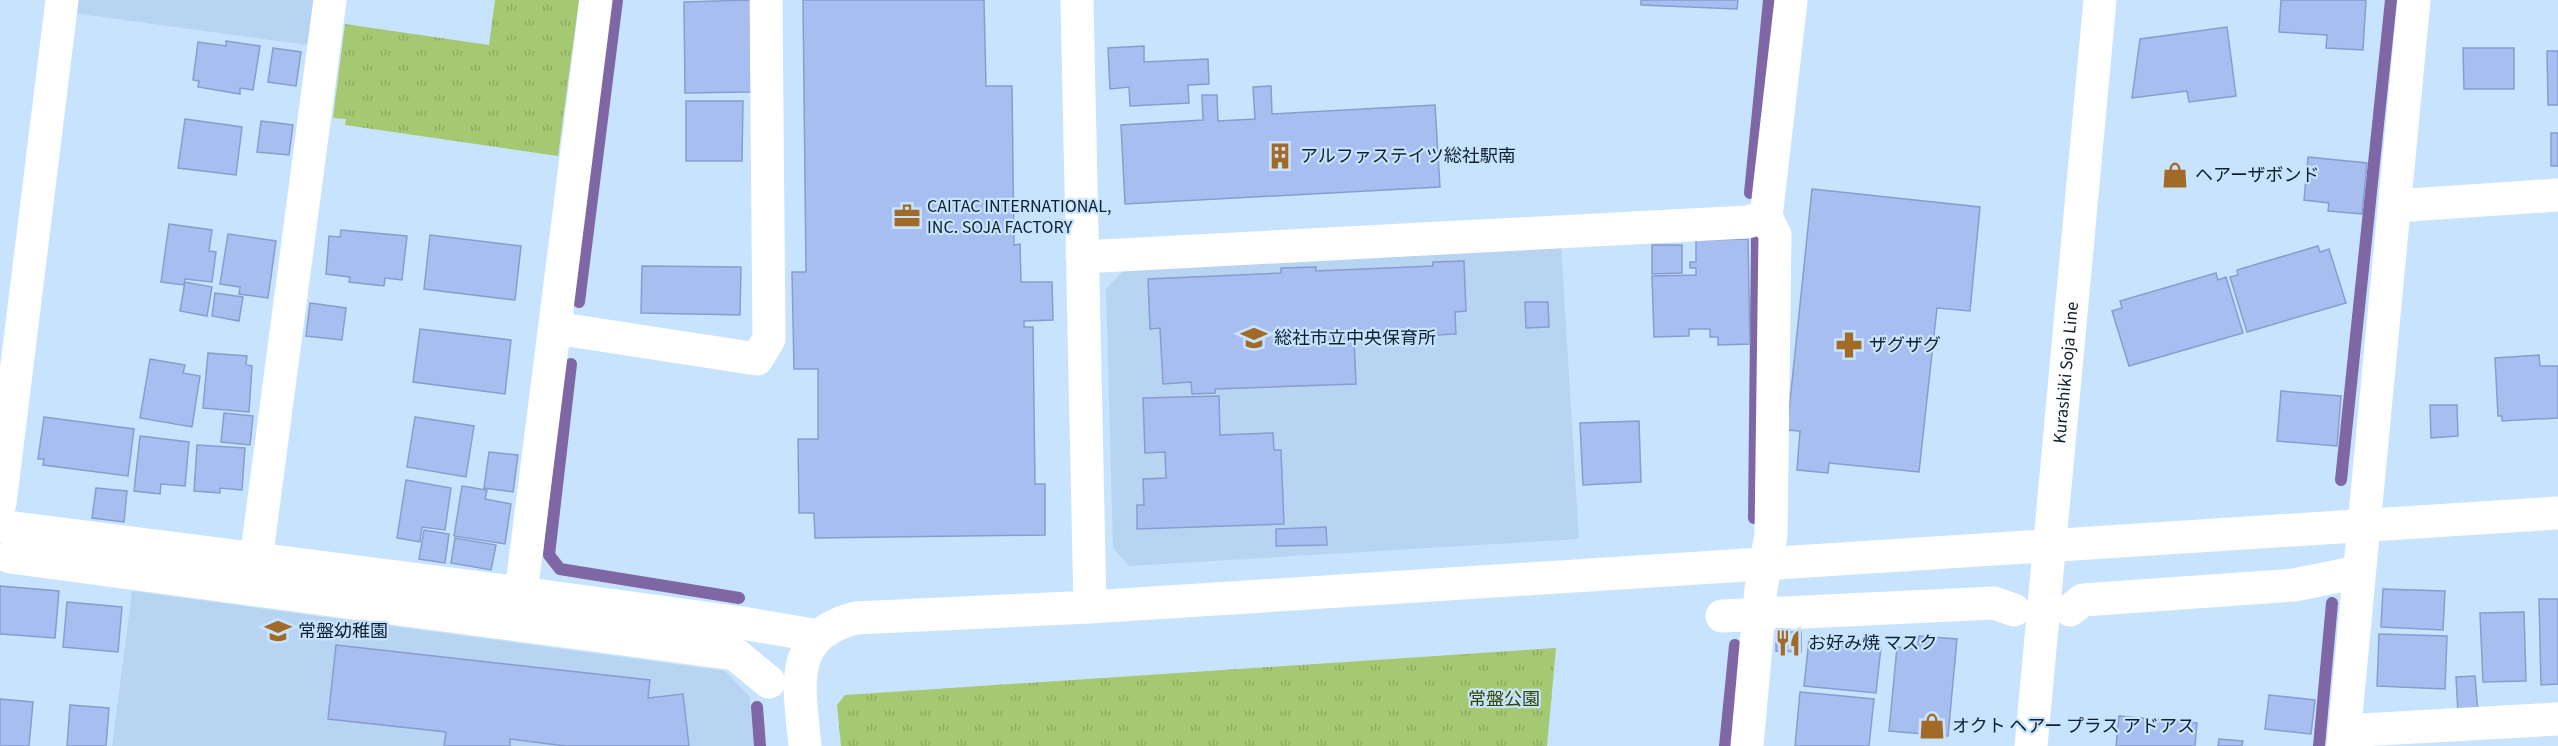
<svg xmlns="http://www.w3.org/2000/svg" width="2558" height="746" viewBox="0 0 2558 746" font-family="'Source Sans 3','Noto Sans JP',sans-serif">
<defs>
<pattern id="grass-tufts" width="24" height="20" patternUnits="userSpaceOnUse" patternTransform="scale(1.5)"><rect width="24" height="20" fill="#a5c872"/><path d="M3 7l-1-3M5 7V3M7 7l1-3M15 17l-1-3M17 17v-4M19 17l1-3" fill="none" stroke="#8dac63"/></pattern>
</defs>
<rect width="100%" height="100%" fill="#c8e3fd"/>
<!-- built -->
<path fill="#b7d5f2" d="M75,0h239l-6,45 -235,-32z
M1561,244l18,295 -450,27 -16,-18 -7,-259 18,-19z
M132,591l593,80 25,26 4,49h-642z"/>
<!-- grass -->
<path fill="url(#grass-tufts)" d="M495,0h84l-21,156 -213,-31 1,-6 -13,-1 12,-94 144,21z
M1556,648l-9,98h-706l-4,-41 8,-10z"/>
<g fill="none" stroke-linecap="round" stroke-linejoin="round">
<!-- stream -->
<path stroke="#7f67a6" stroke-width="12" d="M1750,193l19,-193
M579,302l38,-302
M571,364l-22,191 11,14 179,29
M2341,480l50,-480
M1754,518l3,-279
M757,707l3,39
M1725,746l10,-101
M2319,746l13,-143"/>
</g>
<!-- building -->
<path fill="#a8bef0" stroke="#889dce" stroke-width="1.5" d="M750,0l1,92 -66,1 -1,-91z
M803,0h181l2,86h26l2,159 6,-1 1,38h31l1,38 -29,1v6h9l2,157h10v51l-230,3 -1,-25h-15l-1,-74h20v-70h-24l-2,-97h14z
M1641,0h97l-1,9 -96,-4z
M2281,0h85l-3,50 -37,-2 1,-13 -48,-3z
M2227,27l9,69 -47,6 -2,-11 -55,7 8,-59z
M226,41l34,5 -7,44 -13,-2v6l-42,-7 1,-6 -6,-1 5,-38 28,4z
M1144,46v16l64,-3 1,25 -21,1 1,18 -59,3 -1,-19 -19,2 -2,-41z
M273,48l28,4 -5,34 -28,-4z
M2463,48h51v41h-50z
M2547,51h11v54h-10z
M1271,86l1,28 163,-9 5,82 -315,17 -4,-79 82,-5 -1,-25h15l1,26 37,-2 -2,-32z
M686,101h57l-1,60h-56z
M185,119l57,8 -6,48 -58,-7z
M261,121l32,4 -4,30 -32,-3z
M2551,133h7v33h-7z
M2308,157l59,6 -5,51 -34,-3 1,-8 -25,-3z
M1812,189l168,18 -10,104 -33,-3 -18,164 -90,-9 -1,10 -31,-3 3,-39 -13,-1z
M169,224l43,6 -3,21 7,1 -4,30 -27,-3 -1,6 -23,-3z
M341,230l66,6 -5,44 -17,-2 -1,8 -35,-4 1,-5 -24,-3 3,-38 11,1z
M228,234l48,7 -8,57 -29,-4 1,-7 -20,-3z
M430,235l91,11 -6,54 -91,-11z
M1748,239l2,105 -32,1v-8h-8v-8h-21v7l-35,1 -2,-61 44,-1v-7h-6v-6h6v-22z
M1652,245h30v28l-30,1z
M2318,246l2,6 9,-3 17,54 -99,29 -17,-55 8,-2 -1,-5z
M1464,261l2,50 -11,1 1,22 -102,5 2,45 -141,5v4l-23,1 -1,-12 -28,2 -3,-56 -10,1 -2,-50 133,-6v-5l35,-1v4l117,-5v-4z
M642,266l99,1 -1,48 -99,-2z
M2216,273l2,7 8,-3 17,56 -114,33 -17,-55 10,-3 -2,-7z
M185,282l27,5 -5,29 -27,-5z
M215,293l28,4 -4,24 -27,-5z
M1525,302h23l1,25 -23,1z
M310,303l36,5 -4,32 -36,-4z
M420,329l91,11 -6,54 -92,-12z
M208,353l39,3 -1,9 6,1 -3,46 -46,-4z
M2539,355l1,11h18v52l-56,3v-5h-4l-3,-58z
M150,359l35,6 -2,8 17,3 -8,51 -52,-9z
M2281,391l60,5 -4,50 -60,-5z
M1219,396l1,39 53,-2 1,17h7l3,74 -147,5v-24h7l-1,-26 23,-1 -1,-26 -20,1 -2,-55z
M2430,405h27l1,31 -27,2z
M224,413l29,3 -3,29 -29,-3z
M44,417l90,12 -6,47 -85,-11 1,-6h-6z
M415,417l59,9 -8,51 -59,-10z
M1639,421l2,61 -58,3 -3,-62z
M140,436l49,6 -4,44 -24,-2 -1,10 -26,-3z
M197,445l48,3 -3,42 -22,-2v5l-26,-2z
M489,452l29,3 -5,37 -29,-4z
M406,480l45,8 -6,42 -23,-3 -2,15 -23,-4z
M462,486l25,4 -2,9 26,5 -6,40 -51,-8z
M96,488l31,3 -3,31 -32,-4z
M1326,527l1,18 -51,1v-17z
M424,530l25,4 -4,29 -26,-4z
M455,538l41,7 -5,25 -40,-7z
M0,586l59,5 -4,47 -55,-4z
M2383,589l62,2 -2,39 -62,-3z
M2539,599h19v85l-17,1z
M67,602l55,5 -4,45 -55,-5z
M2524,612l2,69 -43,1 -3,-69z
M1776,632h25v20l-25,-1z
M2379,634l68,2 -2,53 -68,-3z
M1919,636l38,3 -9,97 -59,-5 8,-84 20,2z
M1809,639l72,8 -5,46 -72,-7z
M336,645l314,35 -2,18 35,-4 6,52h-123l-56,-7v7h-66l2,-14 -118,-13z
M2475,676l3,37 -20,1 -2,-37z
M1800,692l74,7 -5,47h-74z
M2269,695l46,5 -4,34 -46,-5z
M0,699l33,3 -4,44h-29z
M70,705l39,3 -3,38h-39z
M2119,716l78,7 -2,23h-79z
M2219,739l24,2 -1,5h-24z"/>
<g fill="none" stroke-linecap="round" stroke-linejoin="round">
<!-- minor -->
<path stroke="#fff" stroke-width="33" d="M1077,0l13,607
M2395,206l163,-11
M1082,257l665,-35 19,-5 25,-217
M555,328l202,31 12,-20 -3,-339
M0,503l62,-503
M0,526l521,67 221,30 77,13
M10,557l725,97 34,28
M256,560l74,-560
M521,593l75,-593
M2070,610l13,-10 211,-15 65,-13
M1722,616l272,-13 20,7
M2344,731l214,-12
M805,746c-5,-57 -20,-110 51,-128l234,-11 1468,-94
M1747,746l14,-157 10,-54 4,-300 -9,-18
M2343,746l71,-746"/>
<!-- major -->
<path stroke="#fff" stroke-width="33" id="s1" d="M2031,746l69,-746"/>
</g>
<!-- icons -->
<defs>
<g id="building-bare" transform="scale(2.07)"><path d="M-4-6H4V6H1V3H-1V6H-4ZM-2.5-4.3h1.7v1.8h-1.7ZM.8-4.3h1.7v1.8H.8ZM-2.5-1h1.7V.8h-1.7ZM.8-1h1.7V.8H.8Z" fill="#a26a27" stroke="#c8e3fd" stroke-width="2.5" paint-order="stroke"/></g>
<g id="shop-bare" transform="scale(2.07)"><path d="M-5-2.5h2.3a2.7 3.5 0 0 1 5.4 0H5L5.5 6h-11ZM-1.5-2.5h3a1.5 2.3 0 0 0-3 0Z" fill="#a26a27" stroke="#c8e3fd" stroke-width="2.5" paint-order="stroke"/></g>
<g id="office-bare" transform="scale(2.07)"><path d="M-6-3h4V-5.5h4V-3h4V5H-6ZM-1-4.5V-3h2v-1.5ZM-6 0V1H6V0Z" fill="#a26a27" stroke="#c8e3fd" stroke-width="2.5" paint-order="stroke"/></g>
<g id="school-bare" transform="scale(2.07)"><path d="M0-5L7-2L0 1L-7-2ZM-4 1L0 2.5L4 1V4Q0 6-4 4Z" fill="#a26a27" stroke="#c8e3fd" stroke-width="2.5" paint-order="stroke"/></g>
<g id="pharmacy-bare" transform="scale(2.07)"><path d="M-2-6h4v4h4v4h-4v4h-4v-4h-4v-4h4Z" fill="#a26a27" stroke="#c8e3fd" stroke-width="2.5" paint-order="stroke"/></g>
<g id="restaurant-bare" transform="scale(2.07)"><path d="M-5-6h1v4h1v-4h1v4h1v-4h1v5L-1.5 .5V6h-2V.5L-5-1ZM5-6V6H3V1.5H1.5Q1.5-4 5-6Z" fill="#a26a27" stroke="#c8e3fd" stroke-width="2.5" paint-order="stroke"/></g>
</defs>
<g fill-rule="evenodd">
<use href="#building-bare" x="1280" y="156"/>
<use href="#shop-bare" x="2175" y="175"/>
<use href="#office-bare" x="907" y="216"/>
<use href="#school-bare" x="1254" y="338"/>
<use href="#pharmacy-bare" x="1849" y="345"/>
<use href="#school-bare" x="278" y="631"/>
<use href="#restaurant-bare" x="1788" y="643"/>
<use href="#shop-bare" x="1932" y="726"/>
</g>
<g text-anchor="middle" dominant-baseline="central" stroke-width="4.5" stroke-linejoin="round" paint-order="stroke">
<!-- poi labels -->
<g font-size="18" fill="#0e2030" stroke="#c8e3fd" text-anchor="start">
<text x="1300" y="156">アルファステイツ総社駅南</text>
<text x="2195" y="175">ヘアーザボンド</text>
<text x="927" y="206">CAITAC INTERNATIONAL,<tspan x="927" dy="21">INC. SOJA FACTORY</tspan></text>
<text x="1274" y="338">総社市立中央保育所</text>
<text x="1869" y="345">ザグザグ</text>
<text x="298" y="631">常盤幼稚園</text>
<text x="1808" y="643">お好み焼 マスク</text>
<text x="1952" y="726">オクト ヘアー プラス アドアス</text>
</g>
<!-- street labels -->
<g font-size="18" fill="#0e2030" stroke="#c8e3fd">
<text stroke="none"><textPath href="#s1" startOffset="375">Kurashiki Soja Line</textPath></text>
</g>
<!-- park labels -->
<g font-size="18" fill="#304500" stroke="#c8e3fd">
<text x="1504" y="699">常盤公園</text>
</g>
</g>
</svg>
